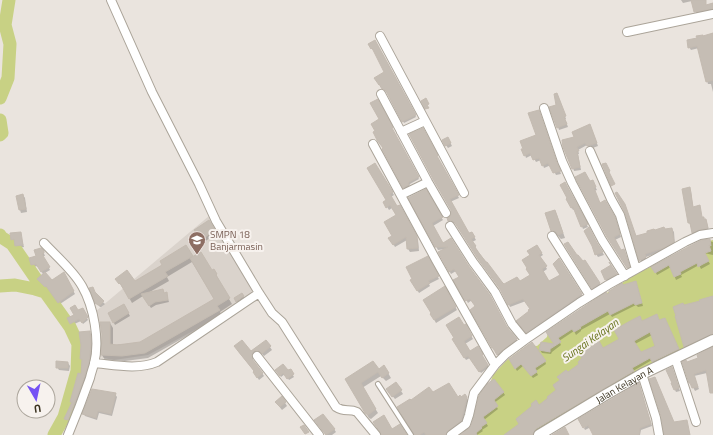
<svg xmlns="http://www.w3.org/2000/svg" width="713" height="435" viewBox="0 0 713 435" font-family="'Titillium Web',sans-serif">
<rect width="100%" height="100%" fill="#eae4de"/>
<!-- built -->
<path fill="#dad3cc" d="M209,216l45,77 -48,31 -58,31 -34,5 -15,-3 -4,-45z"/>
<!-- water -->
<path fill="#c8d184" d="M713,240v94l-53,27 -63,35 -63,39h-73l9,-6 8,-11 15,-43 13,-14 22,-16 9,1 10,-9 1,-5 86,-57 62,-31z"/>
<!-- shadow -->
<path fill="#0003" fill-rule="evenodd" d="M681,0h24l1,6 7,-2v7l-16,4 -5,-14 -9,2z
M713,34v58l-2,-8h-3l-1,-3 -8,-33 -8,2 -2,-3 14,-10z
M375,41l41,76 -12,6 -16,-30 -3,-2 -4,-6 4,-13 -11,-22h-1l-4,-6z
M558,96l8,23h-1l3,8 -9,3 -8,-23 6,-1z
M591,128l7,18 -8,3 -3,-4 -9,5 1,4h-1l3,16 -7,1 -1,-3 3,-30z
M392,130l27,49 -9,5 -1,2 1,1 -5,2 -30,-57z
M537,136l21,30 3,8 -5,1 -5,-10 -7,3 -3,-8 -5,2 -4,-7 -6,3 -1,-3z
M448,138l4,8 -4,2 -5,-7z
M437,158l22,40 -9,4 18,33 4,-2 4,7 -4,2 4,7 28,36 15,-3 12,-6v-21l6,-9 6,9 -3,2 7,12 -4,3 6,10 12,-7 -2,-16 24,38 -55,37 -9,-11 12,-14 -5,-8 -16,6 -8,-16 -45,-66 -3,-2h-4l-2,-4 4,-3v-6z
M375,165l19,30 -3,2 6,10 2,-1 19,34 1,11 -9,1 -2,-3 -1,-9 -12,7 -5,-9 4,-2 3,-20 -5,-8 -3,2 -5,-8 3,-2z
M592,181l5,9 -3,1 6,13 16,17 5,16 -6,3 6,11 3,-1 1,2 5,17 -1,1 -21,-33 -18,-55z
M565,183l23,44 -5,2 -8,-20 -2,1 -6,-11z
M425,190l18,30 -10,6 10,18 8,-4 56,88 11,14 -19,14 -4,-6h-1l-23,-40 5,-3 -4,-7 -4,3 -13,-23 5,-3 -4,-6 -5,3 -12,-22 6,-3 -7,1 -28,-52z
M691,191l2,17 9,10h1l3,2 1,3 2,8 -15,4 -5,-13z
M617,193l9,16 10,28 12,-4v-1l6,-2v1l10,-3 1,2 7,-1 2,3 1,13 -9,5 -20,7 1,4 -5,3 -16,-51 -10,-19z
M23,195l2,3 2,14 -6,1 -1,-3z
M555,211l2,4 8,23 -4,1 -3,-3 -4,-1 -2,-5z
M209,221l7,13 -12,8 -7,-9z
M589,229l15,26 -6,2 -2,-3z
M20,233l4,14 -7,1 -2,-7h-2l-1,-2z
M709,241l4,1v13l-9,-2 6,11 -9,5 -2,-4 -18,10 1,2 -6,3 -5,-13 -14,8 -4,-8z
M565,245l18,18 2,-2 16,25 -7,5z
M186,247l6,11 20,14 2,-1 5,9 -1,1 14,23 -12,8 2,4 -74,42 -23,3 -20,-1 -3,-5 8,-32 3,5v17l27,-2 75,-43 -23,-38 -25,15 2,4 -21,12 15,-3 1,4 3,2 2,6 -13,3 -5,3 -8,-12 -11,7 -9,-16h-1l-5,-8 17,3 29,-17z
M43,251l2,5h-2l7,14 -5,3 7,8 11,-8 12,21 -15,10 -12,-16 -1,1 -9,-10 5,-5 -5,-8 -5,1 -1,-2 5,-8z
M427,258l12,21 -10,5 1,2 -11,7 -7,-12z
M611,267l6,9 -10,6 -4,-11z
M636,283l7,23 -5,1 -2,-2 -24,12 -2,-3 -29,16v1l-5,4 -2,-4 -15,10 2,4 -9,7 -1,2 -9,-1 -2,-3 1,-7 15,3 -7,-11 58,-40 16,-9z
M444,288l13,22 -21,13 -5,-9z
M95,294l10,10 -4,3h-1l-4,-4z
M242,294l2,4 -7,4 -2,-3z
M713,297v40l-27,12 -1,-3 -1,-39z
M124,305l6,11 -15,9 -6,-12z
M83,309l5,11 -5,4 -2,-3 -9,4 -4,-6 7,-4 3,-4z
M659,321l7,1 14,30 -26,12 -2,-4 -19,11 2,3 -101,61h-28l14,-11 37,-34 10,-16 36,-25 17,-9 22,-17zM652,335l4,11 -15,7 -6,-9z
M465,325l8,14 -8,5 5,9 12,4 7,10 -8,6 -11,-15 -4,2 -13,-21z
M89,332l2,2 1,14 -1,9 -6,22 -16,43 -2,-1 -2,-2 7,-15 -1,-2 11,-27v-14l-1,-3z
M266,341l6,9 -8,6 -2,-2 -3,-1 -6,4v3l11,16 -5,4 -3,-5 -1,-3 -18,-22 14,3z
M713,348v41l-6,-16 -13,3 5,13 -4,2 -3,-6 -5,-22 12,-4z
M510,359l35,2 1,3 -10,7 2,4 -5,3 -10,-12 -6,5z
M68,363l2,3 -1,5 -10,-1 -2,-3z
M290,370l4,7 -5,3 -4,-6 -4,3 -3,-4 10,-1z
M378,371l10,2 3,5 -5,3 -5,-5 -19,12 16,25 -7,6 -2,-1 -23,-38z
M673,371l7,20 -4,1 -1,-2z
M396,383l7,11 -8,5 -6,-7z
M639,384l13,42 -11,4 -1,5h-45l-4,-8 -6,3 -1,-2z
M503,392l2,3 -11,8 4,6 -14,11 4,6 -6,4 1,1 -6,4h-15l10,-8 8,-31z
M115,394l2,3 -5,19 -13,-3 -2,7 -12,-4 -1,-2z
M433,394l28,4 4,-3 3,5 -6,23 -16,12h-31l-4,-33z
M282,398l5,8 -5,4 -4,-5z
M317,423l17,6 2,3 -4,3h-6z"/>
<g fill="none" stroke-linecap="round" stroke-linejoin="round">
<!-- river -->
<path stroke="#c8d184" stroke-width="13" d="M0,98l8,-20 2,-34 -5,-19 4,-25
M0,120l2,13 -2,2
M0,235l1,2 11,7 33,48
M0,286l15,-1 20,4 10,3 25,35 8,17 -1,27 -13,46 -10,18"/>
</g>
<!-- building -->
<path fill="#c5bdb4" stroke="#c4bbb1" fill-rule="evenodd" d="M691,0h15v5l7,-2v6l-19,3z
M713,33v47l-7,2 -9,-36 -9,2 -1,-8 10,-2 -1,-2 7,-1v1z
M375,40l41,75 -14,7 -16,-31 -4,-2 -3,-5v1l-5,-7 10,-6 -12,-24 -1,1 -3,-5z
M557,93l9,23 -2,1 3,7 -10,4 -8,-21 7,-2 -2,-11z
M426,98l3,6 -2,1 2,3 -4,1 -4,-8z
M378,99l15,28 -1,1 27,49 -10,5 -1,1 1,2 -6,3 -21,-39 1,-1 -6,-8 -4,-8 2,-1 -4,-7 8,-5 -9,-16z
M539,110l18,53 4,8 -8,2 -5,-10 -6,3 -3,-8 -6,2 -3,-7 -6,3 -3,-7h2l-3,-8 16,-6 -8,-22z
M590,124l7,19 -10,3 -2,-3 -8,4 2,4h-2l3,16 -8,2 -9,-22 -1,-7 12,-3 -2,-5z
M423,128l15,27 -1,1 22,39 -9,4 19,34 3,-1 3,5 -4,2 5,7 -1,1 4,6 7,9h1l15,20 2,2 13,-7 3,4 10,-6 -4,-6 1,-1 -5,-8 8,-5 -3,-4 10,-6 5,8 -3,2 8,11 -5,3 7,12 11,-6 -7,-11 6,-6 23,36 -56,39 -10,-12 13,-10 -1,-1 2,-1 -7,-10 -15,6 -8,-16 -22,-30 -23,-36 -3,-2h-4l-1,-3 4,-3v-5l-18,-31 -24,-45z
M448,137l3,6 -6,3 -3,-6z
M375,163l18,29 -3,2 7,12 3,-1 17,31 1,12 -11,1 -1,-12 -13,8 -5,-7 4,-2 -8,-14 12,-7 -6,-10 -4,3 -3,-6 3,-2 -19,-32z
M606,163l4,8 -1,1 6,12 -4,2 -9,-22z
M585,172l5,9 3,-1 3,7 -2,1 6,15 5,-3 10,17 5,17 -6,3 7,13 3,-1 6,18 -3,1 -20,-31 -32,-60z
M565,182l2,4 21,38 -7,3 -8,-20 -2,1 -5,-9 1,-1 -7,-13z
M690,187l3,20 7,-2 2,12h2v2h2l2,9 -9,2 -7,3 -2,-10h-2l-6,-34z
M426,189l17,28 -11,6 11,20 8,-5 17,27 22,30 17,32 10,12 -14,11 -6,5 -4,-7h-1l-22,-38 5,-4 -5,-7 -5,2 -12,-21 6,-3 -5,-8 -5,3 -11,-20 10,-5h-13l-27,-49z
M617,192l8,12 11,32 11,-3v-2l7,-2 1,1 9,-3 1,2 7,-1 2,14 -10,6 -19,6 1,3 -7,4 -14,-48 -10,-20z
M23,194l3,15 -7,1 -3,-14z
M555,210l8,23 -5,2 -3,-4h-4l-6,-18z
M209,220l6,10 -14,10 -7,-10z
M589,227l8,16 6,9 -8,3 -3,-9 -8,-15z
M21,232l2,13 -8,1 -1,-7 -3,1 -1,-7z
M710,239l1,7 -2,-1 2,6 -6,2 4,8 -6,3 -5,3 -1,-4 -17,9 1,2 -7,3 -5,-12 -14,8 -4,-6 37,-20 14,-7z
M568,242l9,13h1l5,6 2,-1 15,23 -8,6 -28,-45z
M186,245l7,11 -28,16 3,4 -39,23 -9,-16 -1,1 -4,-5 12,-9 8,11 27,-16 -2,-4z
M41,248l3,3v2l-2,1 8,13 -9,5 -5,-8 -5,1 -2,-7 7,-2 -2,-6z
M201,252l11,18 2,-1 3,5 -1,1 14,23 -13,8 3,4 -75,43 -23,3 -21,-1 1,-21 -2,-12h10v22l7,1 23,-3 74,-43 -24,-41z
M428,256l11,20 -11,5 2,2 -13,8 -7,-11 2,-1 -6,-12z
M609,262l8,12 -12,6 -4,-9 10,-6z
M45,272l7,8 12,-8 10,19 -16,12 -12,-17 -1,1 -8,-8z
M636,281l6,22 -7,2 -1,-2 -24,12 -2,-4 -28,16 1,1 -7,4 -2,-3 -14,9 3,4 -11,7v3l-11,-2 2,-8 13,2 -8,-12 60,-40 1,2 2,-1v-2l2,-1 11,-7 1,2z
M445,286l11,21 -22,13 -4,-6 1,-1 -8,-13z
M93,287l2,5 9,9 -4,4h-2l-3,-2 -6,-15z
M163,289l1,4 3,-1 1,8 -13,2 -6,4 -8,-12z
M242,293l2,3 -8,6 -2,-4z
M713,296v38l-29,13 -9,-31h1l-3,-9 10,-4 1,2 16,-4 -1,-1z
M124,304l5,9 -16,10 -5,-10z
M75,305l3,5 5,-2 5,9 -6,6 -3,-4 -9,5 -3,-6 7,-3 -4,-7z
M657,314l2,6 6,-2 14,31 -27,13 -2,-4 -18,10 2,3 -98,58 -2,3 -1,3h-29l15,-11 -3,-5 16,-13 -1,-2 5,-4 3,5 9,-7 -1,-1 9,-7 -3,-5 7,-5 -3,-3 9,-7 2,2 11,-8 -1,-2 4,-4 -3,-4 20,-13 4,7 16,-9 -5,-9 18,-10 8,-4 2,5zM650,332l5,14 -14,6 -7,-11z
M459,317l5,8 2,-1 6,12 -8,5 6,10 8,-5 5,8 -1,1 6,10 -9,7 -11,-16 -4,2 -12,-19 2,-1 -8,-13z
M90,331l1,14 -2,18 -7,21 -14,36 -4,-1 8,-17h-2l8,-29 3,1 1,-15h-2l1,-14 -2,-13z
M242,340l9,11 15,-11 5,6 -9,8 -3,-3h-5l-2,3v5l11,14 -6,5 -4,-6 1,-1 -20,-25z
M532,342l14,19 -11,7 2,4 -6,4 -10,-12 -6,5 -6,-10z
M713,347v46h-3l-4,-23 -12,4 4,13 -6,1 -2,-5h-1l-7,-21 4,-2 1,2 11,-4 -1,-3z
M56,361l12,1v6h-12z
M373,361l6,8 5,-4 5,8 -7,5 -4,-6 -17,11 15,26 -8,6 -3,-2 -20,-34z
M283,364l5,6 3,-1 3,5 -7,5 -4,-6 -3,3 -5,-6z
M672,367l7,21 -5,2 -3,-7h1l-6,-13z
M655,377l19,45 13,-2 3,15h-26l-3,-19 -12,-37z
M494,379l10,13 -10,8 4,6 -15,11 4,6 -6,4 1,1 -6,5 1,2h-17l11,-9 3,-10 5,-21 8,-11z
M396,382l6,8 -10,7 -6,-8z
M449,383l9,14 2,-2 1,2 4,-3 2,3 -6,24 -13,10 -2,4h-20l-2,-3 -4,3h-6l-17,-28 13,-8 1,1 18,-13 4,5z
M639,383l12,41 -11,4 -1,7h-46l-5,-10 -5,3 -5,-9z
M92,389l24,4 -5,21 -13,-3 -2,7 -14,-4z
M282,396l4,6 -6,5 -5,-5z
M323,414l12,15 -9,6 -12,-15z
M384,415l8,14 8,-5 7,11h-26l-1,-3 -7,-10z
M304,425l5,7 -4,2 -5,-7z
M565,427l4,8h-17z"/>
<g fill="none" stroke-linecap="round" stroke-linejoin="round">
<!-- service casing -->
<g stroke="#aba499" stroke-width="6">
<path id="service" d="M378,384l33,51"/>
</g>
<!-- minor casing -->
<g stroke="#aba499" stroke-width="10">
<path id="minor" d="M111,0l41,92 47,92 17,37 43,72 13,20 10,9 54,85c9,6 13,1 21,5l19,23
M627,32l86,-18
M380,36l84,157
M381,94l47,88 18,31
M544,108l18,53 10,22 30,57 23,36
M401,132l24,-11
M373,144l63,116 59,105
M590,151l21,48 9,16 16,54
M401,195l27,-13
M450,226l23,36 6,8 16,22 17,32 13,16
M552,236l38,60
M44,243c13,14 29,27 38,43 12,21 18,55 12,78 -1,4 -3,9 -4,14 -7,20 -14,38 -22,57
M257,356l62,79
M675,358l21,64
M94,363c21,2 44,7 63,-1l102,-69
M642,374l14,44 3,17
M451,435l15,-11 3,-9 5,-22 21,-28 11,-11 19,-14 54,-37 29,-18 77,-43 15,-7 13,-2"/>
</g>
<!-- tertiary casing -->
<g stroke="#aba499" stroke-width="12">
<g id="tertiary">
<path id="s1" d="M539,435l68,-41 35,-20 71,-34"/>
</g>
</g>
<!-- service -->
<use href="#service" stroke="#fff" stroke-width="4"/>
<!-- minor -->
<use href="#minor" stroke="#fff" stroke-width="8"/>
<!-- tertiary -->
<use href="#tertiary" stroke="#fff" stroke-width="10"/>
</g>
<!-- icons -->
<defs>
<g id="school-pin" transform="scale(0.9)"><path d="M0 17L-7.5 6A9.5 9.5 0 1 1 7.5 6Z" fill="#8d6e63" stroke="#f7f2ee"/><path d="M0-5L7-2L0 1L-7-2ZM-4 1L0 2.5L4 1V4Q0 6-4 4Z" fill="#fff"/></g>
</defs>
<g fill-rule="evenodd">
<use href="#school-pin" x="197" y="240"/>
</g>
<g text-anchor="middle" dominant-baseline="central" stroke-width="4" stroke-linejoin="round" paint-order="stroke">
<!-- education labels -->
<g font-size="10" fill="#785e54" stroke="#f7f2ee" text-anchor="start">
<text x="210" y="234">SMPN 18<tspan x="210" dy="12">Banjarmasin</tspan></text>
</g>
<!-- street labels -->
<g font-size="10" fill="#3a321f" stroke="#f7f2ee">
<text stroke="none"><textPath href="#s1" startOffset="99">Jalan Kelayan A</textPath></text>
</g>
<!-- water labels -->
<g font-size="11" font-style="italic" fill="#667119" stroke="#f7f2ee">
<text transform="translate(590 340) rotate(-35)">Sungai Kelayan</text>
</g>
</g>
<!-- north arrow -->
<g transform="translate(36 399) rotate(171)"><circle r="19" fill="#f7f2ee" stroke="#aba59b"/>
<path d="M0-3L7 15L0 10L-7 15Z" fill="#7552f4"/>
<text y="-6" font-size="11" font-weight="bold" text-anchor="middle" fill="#3a321f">U</text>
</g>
</svg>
